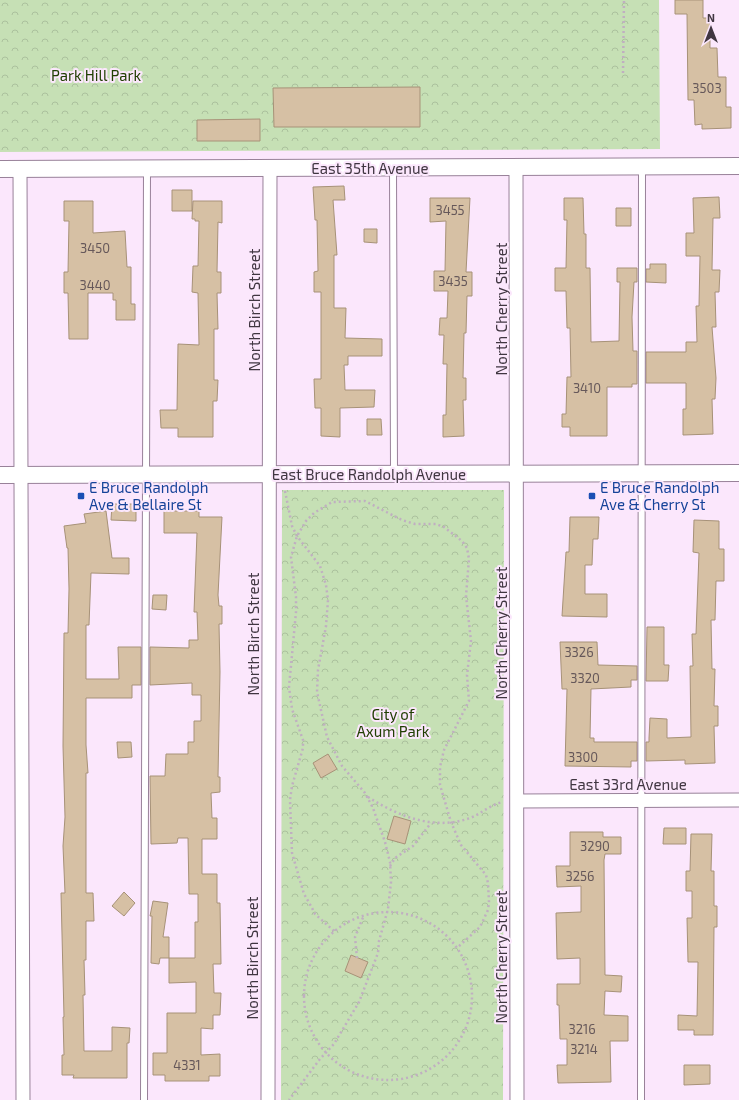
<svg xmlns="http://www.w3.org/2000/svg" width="739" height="1100" viewBox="0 0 739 1100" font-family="'Exo 2',sans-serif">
<defs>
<pattern id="park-crowns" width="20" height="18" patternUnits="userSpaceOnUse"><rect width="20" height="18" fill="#c6e0b5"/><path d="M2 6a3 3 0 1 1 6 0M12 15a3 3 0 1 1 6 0" fill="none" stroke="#abc19d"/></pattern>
</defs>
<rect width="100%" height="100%" fill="#fbe7fc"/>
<!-- park -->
<path fill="url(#park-crowns)" d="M0,0h659l1,149 -660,3z
M282,490h222l-1,610h-222z"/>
<!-- building -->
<path fill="#d6c0a4" stroke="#a79278" d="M675,0h28v18h7v30h7l1,29h8v30h5v21l-29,1v-5l-7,1 -1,-25h-6l-1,-86h-12z
M420,87v40h-146l-1,-39z
M260,119v22h-63v-21z
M344,186l1,14h-12l4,55h-3v53h12l-1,30 37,1v17h-34v9h-4l1,25h30l-1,17 -34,1v29l-19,-1v-28h-6l-1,-29h7v-87h-7v-20l4,-1 -1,-51h-2l-2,-33z
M172,190h20v21h-20z
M719,197l1,21h-7l-1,52h8l-1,22h-4l1,35h-4l4,51 -1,21h-3l1,35 -30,1v-26h3v-26h-40v-31h40v-10h11l-1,-36h3l1,-50h-14v-23h8l-1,-35z
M430,198h40l-4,74h6v24h-5l-1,37h-2l-1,45h3v22h-3l1,36 -21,1v-22h3l1,-51h-4l1,-29h-5l1,-17h7l1,-27h-14v-20h11l1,-50 -16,1z
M564,198h19l1,36h2v34h4l1,74 28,-1 1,-59h-3v-14h20v14h-3l-2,35 1,34h4v33h-5v3h-25v49h-37v-9h-8v-13h4l1,-37h4l-1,-49h-3l-1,-37h-11v-23h11l1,-48h-3z
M64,201h29v32l32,-2 2,36h4v37h4v16h-19v-20h-3v-7h-25v46h-19l-1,-46h-4v-21h4l1,-51h-5z
M193,201h29v22l-4,-1 -1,50h4v21h-4l1,36h-4v51h4l-1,21h-4v36h-35v-9h-17l-1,-18h17l1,-66 21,1 -1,-52 -6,-1 1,-26h5l1,-45h-4v-2h-3z
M616,208h15v18h-15z
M364,229h13v14l-13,-1z
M650,264h16v19l-20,-1v-13h4z
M367,419h14l1,16h-15z
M112,504h24v17l-25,-1z
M106,511l6,47h17v16l-38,-1 -2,52h-3v54h33l-1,-32h23v38h-9v13h-46v47l2,28h-2v120h7l1,28h-8v39h-2l1,35h-2l1,56h28v-24l18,1 -1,15h-2v35h-54l1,-3h-12v-20h2l-1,-38h1l-3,-124h4l-2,-47 2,-29 -2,-71 1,-113h4l1,-44 -1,-41h-1l-3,-22 22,-3 -2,-9z
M164,511h35v6h23l-4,78 1,11h3v18h-3l1,48 -2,105h2v15l-9,1 1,25h5v21h-15v35h15v29h3l1,61h-8l1,29h7l-1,22h-7v14l-12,-1v27l19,-1v22h-11v5h-44v-6h-12v-22h14v-40h29v-31l-27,1v-25h26v-36h3v-28h-9l-1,-56h-10l-1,5 -26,1 -1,-68h15l1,-22h22v-12h6v-21h7v-26h-9v-12l-42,2v-38l39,1v-8h9l-1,-28h-3l3,-79h-33z
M570,517h29l-1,22h-5l-1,26h-7v29h22v23l-45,-1 4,-64h3z
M694,520l25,1v28h5v32h-8l-1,39h-4l1,49h3l-1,37h4v20h-4l1,37 -30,1v-4l-39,1v-19h3v-4l1,-20 17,1v19l24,-1 -1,-71h3l-1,-32h4l3,-81 -6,-1z
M153,595h14l-1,15 -14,-1z
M647,627h17v38h5l-1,16h-22z
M560,642h37l1,23 39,1v14h-6v7l-40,2 -1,49h4v4h43v19h-6v6l-66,-1 2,-77h-5z
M117,742h14l1,15 -14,1z
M328,754l9,15 -16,9 -8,-15z
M394,816l17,5 -6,23 -18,-5z
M664,828h22v16h-23z
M570,832h33v5h18v17h-16l-1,6 1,115 17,1 -1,16 -16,-1 -1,24 24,1v25h-18l1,41 -53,1 -1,-18h10v-26h-7l-1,-34h-2v-21h23v-26l-23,1 -1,-46 25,-1v-26l-24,1 -1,-21h14z
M691,834h21l-1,37h3v35h3v21h-3l-1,108h-19v-5h-16v-15l19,1 1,-54h-10l-1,-44h5v-27h-6v-20h4z
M124,892l11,11 -11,13 -12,-10z
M153,901l15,2 -5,34h6v21h-9l-1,6 -8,-1 1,-47h-2z
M351,955l17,7 -7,16 -16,-7z
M684,1065h26v19l-26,1z"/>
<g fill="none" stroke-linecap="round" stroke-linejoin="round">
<!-- service casing -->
<g stroke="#988199" stroke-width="8">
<path id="service" d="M393,168l1,304
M144,1100l3,-930
M641,1100l1,-932"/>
</g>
<!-- minor casing -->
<g stroke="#988199" stroke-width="15">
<path id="minor" d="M516,167l1,933
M20,169l3,931
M517,801l222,-1
M268,1100l2,-931"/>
</g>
<!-- tertiary casing -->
<g stroke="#988199" stroke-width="18">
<path id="tertiary" d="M0,169l739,-3
M0,475l739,-2"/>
</g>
<!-- path -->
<path stroke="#c0afc1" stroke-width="2.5" stroke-dasharray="2 3" stroke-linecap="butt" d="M623,73l1,-73
M285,491l7,35 5,10 23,30 6,19 2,15 -2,26 -8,44 -1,22 10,45 15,29 23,27 8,15 12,34 5,20 1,20 -3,27 -9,32 -1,12 -19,49 -25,42 -14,15 -31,41
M368,797c30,19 66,34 102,21 11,-4 21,-14 33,-16
M390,866l5,-8 18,-12 18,-23
M304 996a84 84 0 1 1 168 0a84 84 0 1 1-168 0Z
M334,931l-19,-17 -4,-8 -7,-12 -12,-41 -2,-53 2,-14 11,-38v-8l-11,-31 -3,-22 7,-75v-15l-5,-40 6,-21 9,-15 8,-8 18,-11 33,-1 37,19 13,4h21l8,3 18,14 5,7 2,11 -3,37 5,45 -4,34 2,26 -25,49 -4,17v18l11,37 10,23 25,30 2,8 1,19 -1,8 -8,17 -22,20
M357,958l-2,-21 9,-22"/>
<!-- service -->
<use href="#service" stroke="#fff" stroke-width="6"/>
<!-- minor -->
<use href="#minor" stroke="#fff" stroke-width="13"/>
<!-- tertiary -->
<use href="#tertiary" stroke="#fff" stroke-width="16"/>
</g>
<!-- markers -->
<g fill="#1a4fb4" stroke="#fbe7fc" stroke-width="1.5">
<rect x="77" y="492" width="8" height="8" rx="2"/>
<rect x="588" y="492" width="8" height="8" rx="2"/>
</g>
<g text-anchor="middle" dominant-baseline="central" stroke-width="4" stroke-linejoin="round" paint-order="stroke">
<!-- number labels -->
<g font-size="13" fill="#66585a">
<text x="707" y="88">3503</text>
<text x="450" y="210">3455</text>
<text x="95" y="248">3450</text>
<text x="453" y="281">3435</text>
<text x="95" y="285">3440</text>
<text x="587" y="388">3410</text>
<text x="579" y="652">3326</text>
<text x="585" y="678">3320</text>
<text x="583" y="757">3300</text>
<text x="595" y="846">3290</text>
<text x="580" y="876">3256</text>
<text x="582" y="1029">3216</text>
<text x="584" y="1049">3214</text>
<text x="187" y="1065">4331</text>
</g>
<!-- park labels -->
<g font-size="15" fill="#213f03" stroke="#fbe7fc">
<text x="96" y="75">Park Hill Park</text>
<text x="393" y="714">City of<tspan x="393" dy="17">Axum Park</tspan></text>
</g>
<!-- street labels -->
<g font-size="15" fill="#403641" stroke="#fbe7fc">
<text x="370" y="168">East 35th Avenue</text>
<text transform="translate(501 309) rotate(-90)">North Cherry Street</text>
<text transform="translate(254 310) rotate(-90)">North Birch Street</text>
<text x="369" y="474">East Bruce Randolph Avenue</text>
<text transform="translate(501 633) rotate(-90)">North Cherry Street</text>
<text transform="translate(253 634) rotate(-90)">North Birch Street</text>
<text x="628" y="784">East 33rd Avenue</text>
<text transform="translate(501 957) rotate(-90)">North Cherry Street</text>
<text transform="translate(252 958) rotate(-90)">North Birch Street</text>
</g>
<!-- transit labels -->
<g font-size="15" fill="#164399" stroke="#fbe7fc" text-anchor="start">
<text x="89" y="487">E Bruce Randolph<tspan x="89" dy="17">Ave &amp; Bellaire St</tspan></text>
<text x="600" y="487">E Bruce Randolph<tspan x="600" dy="17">Ave &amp; Cherry St</tspan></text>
</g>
</g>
<!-- north arrow -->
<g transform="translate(711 28)" stroke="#fbe7fc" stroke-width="3" paint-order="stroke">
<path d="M0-3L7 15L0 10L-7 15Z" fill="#403641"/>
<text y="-6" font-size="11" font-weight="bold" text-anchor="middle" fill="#403641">N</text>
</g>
</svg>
